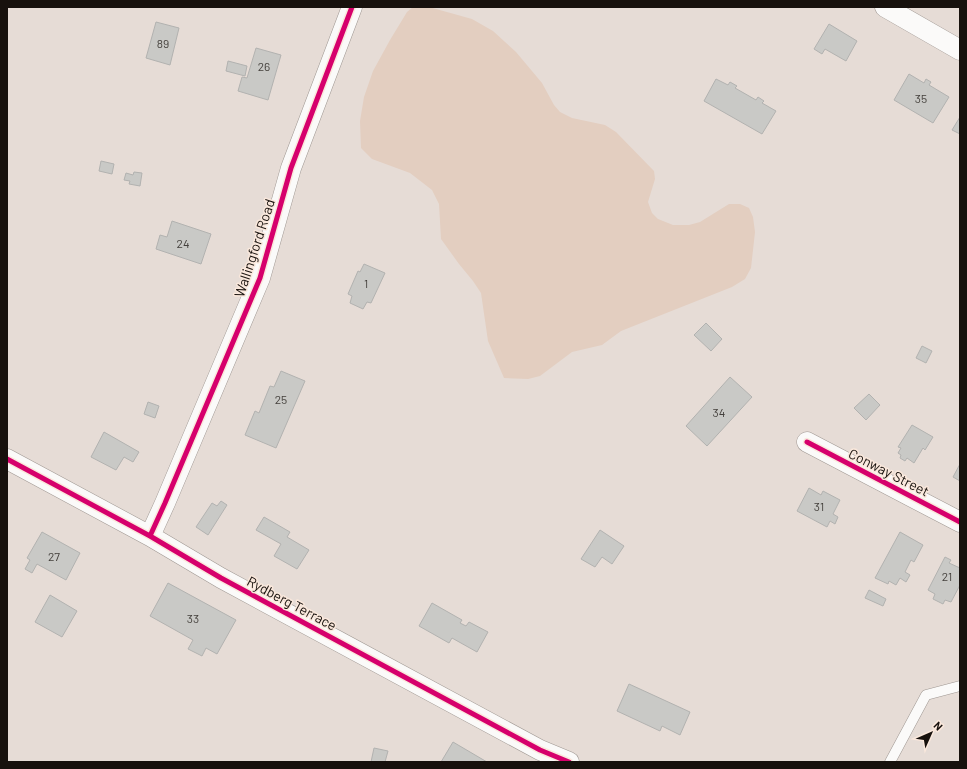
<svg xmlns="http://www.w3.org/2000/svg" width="967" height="769" viewBox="0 0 967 769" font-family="Barlow,sans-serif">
<rect width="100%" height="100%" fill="#e6dcd6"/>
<!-- green -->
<path fill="#e3cec0" d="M413,7h16l43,12 21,12 23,21 26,31 12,22 6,7 12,6 33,7 11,7 38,39 1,8 -7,23 4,11 6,6 15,6h16l11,-3 29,-18h11l9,4 4,9 2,15 -4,36 -6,11 -13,8 -111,44 -19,14 -30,7 -32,24 -12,3 -24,-1 -16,-37 -7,-48 -8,-12 -14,-17 -18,-25 -2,-35 -7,-14 -22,-17 -38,-14 -11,-11 -1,-27 4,-24 9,-26 17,-31 17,-28z"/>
<!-- building -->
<path fill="#c9c9c6" stroke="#b2b2b0" d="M156,22l23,6 -9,37 -24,-7z
M829,24l28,17 -11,20 -21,-12 -3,5 -8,-5z
M256,48l25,7 -13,45 -30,-9 4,-14 5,1z
M228,61l19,5 -2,10 -19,-5z
M909,74l15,9 2,-4 5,3 -2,3 20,12 -16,26 -39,-23z
M716,79l12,6 2,-3 7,4 -2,2 21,12 2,-3 6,4 -2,2 14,8 -14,23 -58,-33z
M960,117v17l-8,-4z
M101,161l13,3 -2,10 -13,-3z
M134,172l8,1 -2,13 -11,-2 1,-3 -6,-1 2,-7 7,2z
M172,221l39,13 -10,30 -45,-15 4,-14 7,2z
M364,264l21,9 -14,30 -4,-1 -4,7 -13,-6 2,-7 -4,-2 10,-23 2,1z
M706,323l16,16 -11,12 -17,-16z
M922,346l10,5 -6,12 -10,-5z
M281,371l24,10 -29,67 -31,-13 10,-24 4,2 11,-27 4,1z
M730,377l22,20 -45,49 -21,-20z
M869,394l11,11 -14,15 -12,-12z
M148,402l11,4 -4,12 -11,-4z
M912,425l21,12 -8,13 -2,-2 -9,15 -7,-5 -2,3 -5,-3 1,-3 -3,-2 3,-5 -3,-1z
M104,432l35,20 -6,10 -9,-5 -8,13 -25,-13z
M960,464v17l-7,-4z
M809,488l12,7 2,-4 17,9 -7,14 5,3 -3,7 -5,-3 -3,6 -30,-16z
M221,501l6,4 -19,30 -12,-8 16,-24 5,3z
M264,517l26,15 -3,5 22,13 -12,19 -23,-13 7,-12 -25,-14z
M600,530l24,16 -12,18 -10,-7 -7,10 -14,-8z
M42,532l38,21 -14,27 -29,-16 -5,9 -7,-4 5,-9 -3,-2z
M900,532l23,13 -9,17 -3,-2 -6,12 5,3 -4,7 -6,-4 -4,7 -7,-4 -1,3 -13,-6z
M945,557l6,3 -2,3 11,5v17l-9,17 -6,-2 -2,4 -10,-5 2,-5 -7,-4z
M168,583l68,37 -19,34 -11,-6 -4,8 -14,-7 5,-9 -43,-24z
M869,590l17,9 -3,7 -18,-8z
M50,595l27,16 -15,26 -27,-15z
M432,603l30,17 -2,3 6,3 3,-4 19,10 -11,20 -25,-14 -3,5 -30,-17z
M629,684l61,28 -10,23 -18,-9 -2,5 -43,-20z
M453,742l34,20h-46z
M374,748l14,3 -3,11h-14z"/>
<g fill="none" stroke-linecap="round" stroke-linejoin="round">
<!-- service casing -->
<g stroke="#9f9792" stroke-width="11">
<path id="service" d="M890,762l36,-67 34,-9"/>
</g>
<!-- minor casing -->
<g stroke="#9f9792" stroke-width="21">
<path id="minor" d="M885,7l75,43
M807,442l153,80
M7,459l143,77 71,42 319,172 29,12
M150,536l15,-33 95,-225 31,-110 61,-161"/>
</g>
<!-- service -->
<use href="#service" stroke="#fbfaf9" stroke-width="10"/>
<!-- minor -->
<use href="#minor" stroke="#fbfaf9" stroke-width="20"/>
<!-- cycleway casing -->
<g stroke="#fae8dc" stroke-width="8">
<path id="cycleway" d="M807,442l153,80
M7,459l143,77 71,42 319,172 29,12
M150,536l15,-33 95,-225 31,-110 61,-161"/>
</g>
<!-- cycleway -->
<use href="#cycleway" stroke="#d6006c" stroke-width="5"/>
</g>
<g text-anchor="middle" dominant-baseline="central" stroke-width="3" stroke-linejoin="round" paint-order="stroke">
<!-- number labels -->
<g font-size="12" fill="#44403c">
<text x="163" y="43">89</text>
<text x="264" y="66">26</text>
<text x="921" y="98">35</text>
<text x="183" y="243">24</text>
<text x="366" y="283">1</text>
<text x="281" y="399">25</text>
<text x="719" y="412">34</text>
<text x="819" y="506">31</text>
<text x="54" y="556">27</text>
<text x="947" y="576">21</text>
<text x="193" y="618">33</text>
</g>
<!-- street labels -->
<g font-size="14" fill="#17110d" stroke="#fae8dc">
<text transform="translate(254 248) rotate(-72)">Wallingford Road</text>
<text transform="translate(889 472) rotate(27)">Conway Street</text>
<text transform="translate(292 603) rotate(28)">Rydberg Terrace</text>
</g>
</g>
<!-- border -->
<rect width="967" height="769" fill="none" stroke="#17110d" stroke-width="16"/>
<!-- north arrow -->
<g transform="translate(931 733) rotate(45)" stroke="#fae8dc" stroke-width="3" paint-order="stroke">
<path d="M0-3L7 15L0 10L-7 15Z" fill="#17110d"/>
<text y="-6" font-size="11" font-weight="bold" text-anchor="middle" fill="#17110d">N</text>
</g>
</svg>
